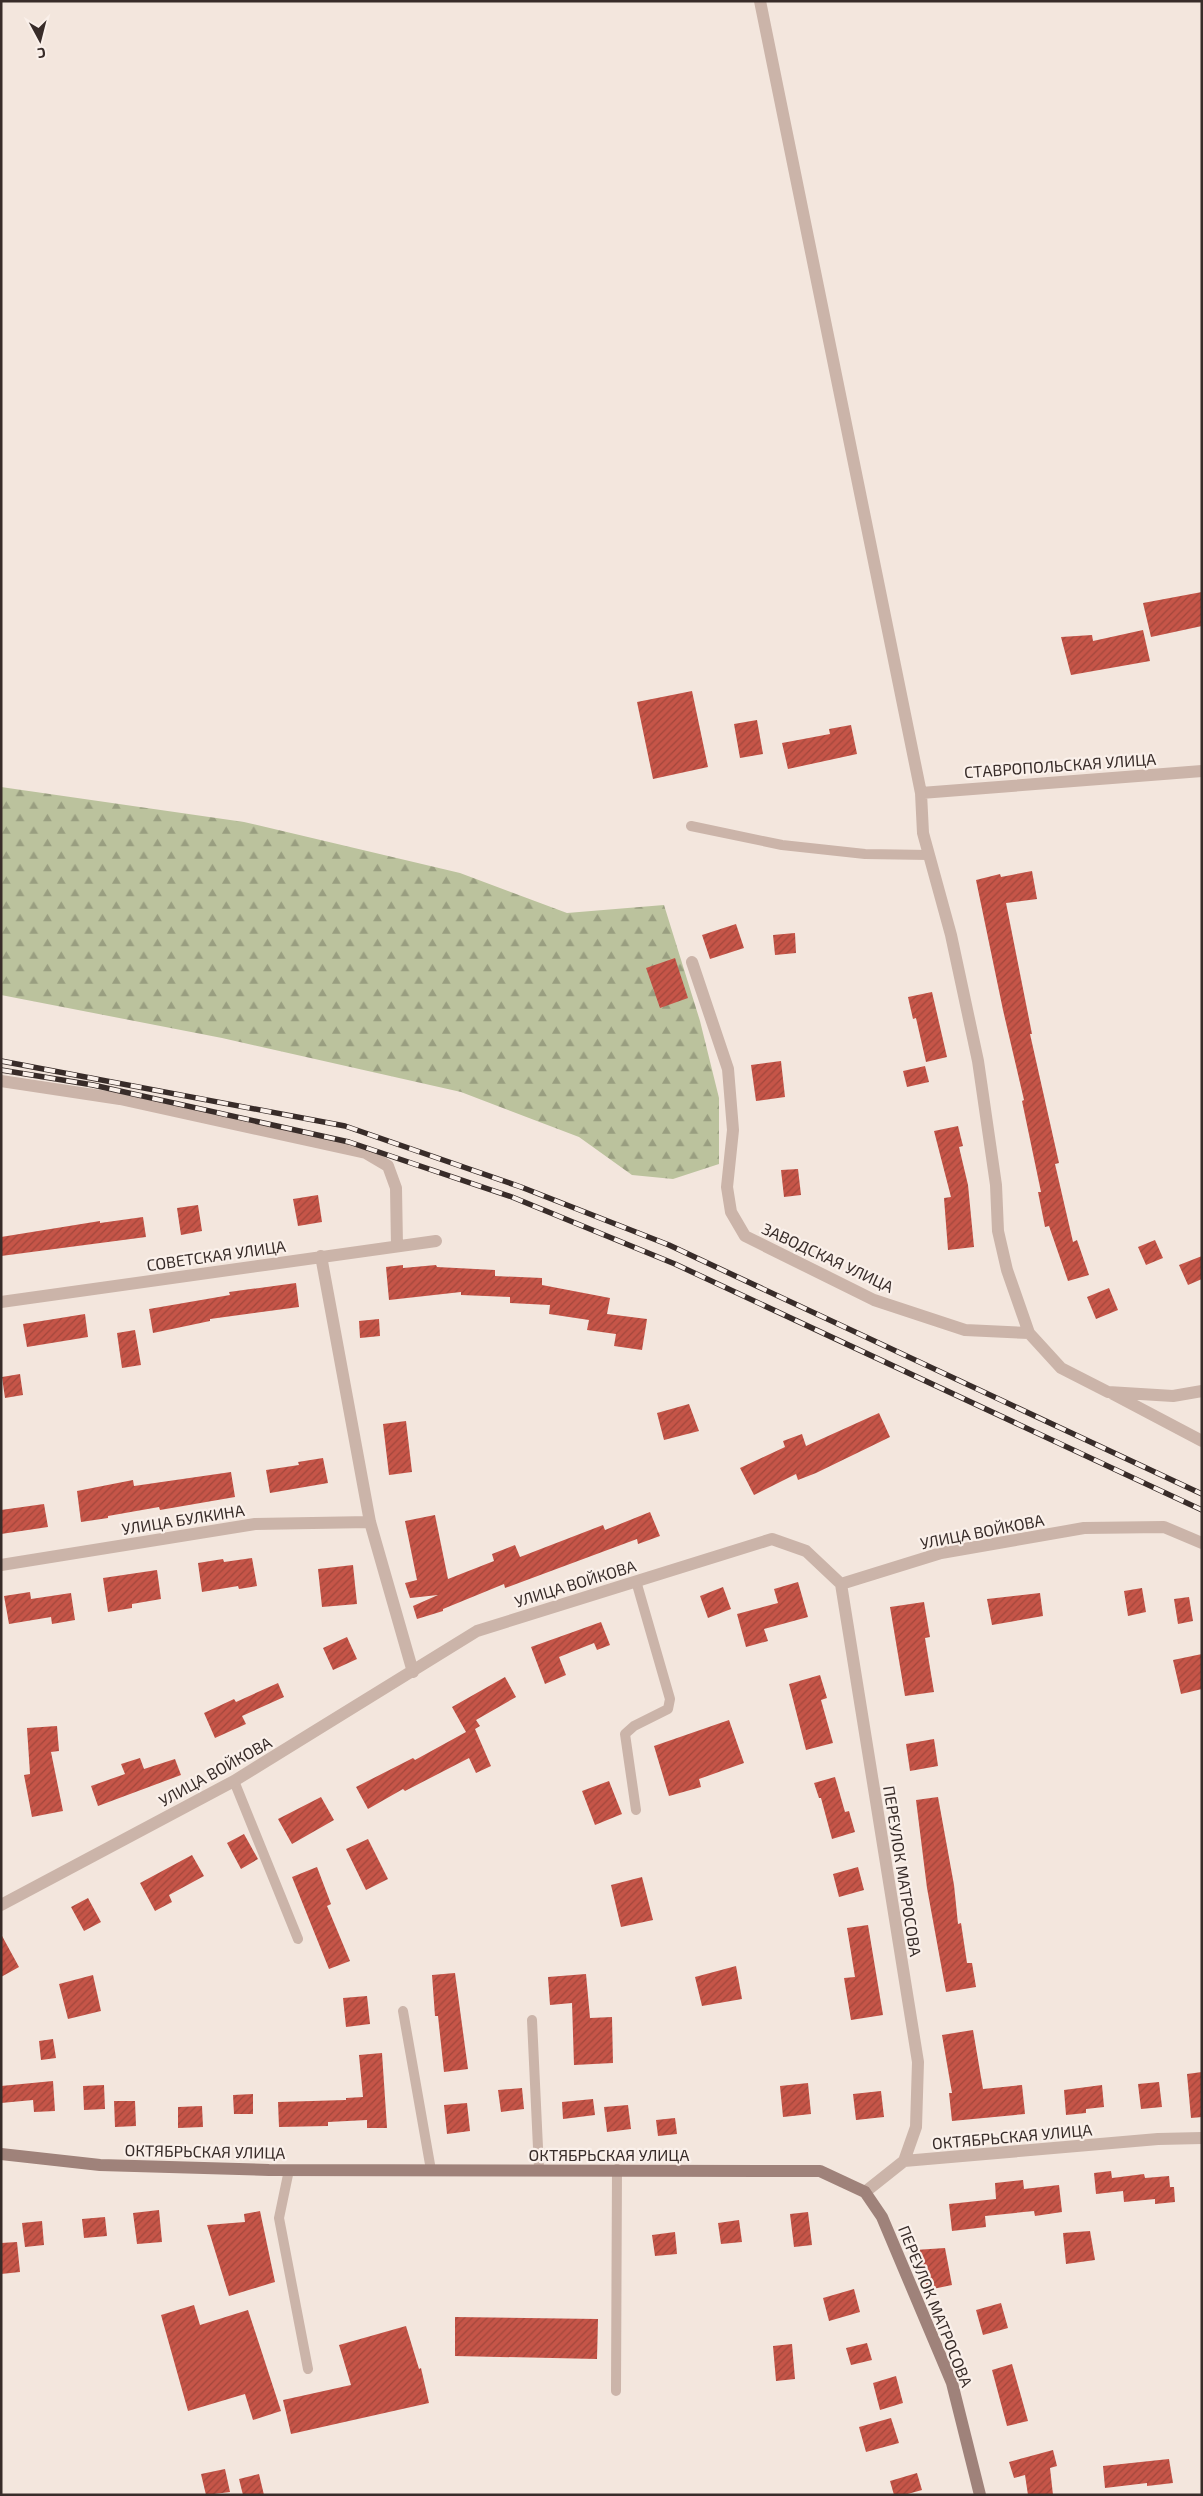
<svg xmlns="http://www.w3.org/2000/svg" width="1203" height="2496" viewBox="0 0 1203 2496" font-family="'Exo 2',sans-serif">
<defs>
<pattern id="forest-firs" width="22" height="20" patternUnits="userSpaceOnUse" patternTransform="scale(1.25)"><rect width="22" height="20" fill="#bbc29d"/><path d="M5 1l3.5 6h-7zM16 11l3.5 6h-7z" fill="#999e80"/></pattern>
<pattern id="building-hatch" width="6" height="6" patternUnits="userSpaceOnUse" patternTransform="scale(1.25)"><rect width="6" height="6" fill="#c65548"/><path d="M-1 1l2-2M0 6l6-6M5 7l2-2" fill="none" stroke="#a2473c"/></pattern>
</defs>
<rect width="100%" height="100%" fill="#f3e6dd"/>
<!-- forest -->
<path fill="url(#forest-firs)" d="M1,787l243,35 216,51 107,40 97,-8 36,116 19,77v66l-46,15 -41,-4 -53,-38 -118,-45 -239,-54 -221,-43z"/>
<!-- building -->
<path fill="url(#building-hatch)" d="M1202,592v34l-51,11 -8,-34z
M1143,630l7,31 -79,14 -10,-38 31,-2 1,6z
M692,691l16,76 -55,12 -16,-77z
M757,720l6,34 -23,4 -6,-34z
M851,725l6,29 -69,15 -6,-26 48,-9 -1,-5z
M1032,871l5,28 -31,4 26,131h-2l29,129 -4,1 18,78 4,-2 12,35 -21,6 -19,-55 -4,1 -7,-35h3l-19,-91 2,-1 -21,-90 -27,-130 24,-6 1,3z
M736,924l8,24 -34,11 -8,-24z
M795,933l1,20 -21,2 -2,-20z
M675,958l13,40 -28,10 -14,-40z
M932,992l15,65 -21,5 -10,-44 -3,1 -5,-22z
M781,1061l4,36 -29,4 -5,-36z
M925,1066l4,16 -22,5 -4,-16z
M958,1126l5,20 -4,1 9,38 6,62 -26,3 -4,-52 7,-1 -17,-66z
M798,1169l3,26 -17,2 -3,-27z
M318,1195l4,27 -24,4 -5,-27z
M198,1205l4,26 -21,4 -4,-27z
M143,1217l3,20 -145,19v-19l99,-16v2z
M1155,1240l8,18 -17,7 -8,-18z
M1202,1256v23l-14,6 -9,-20z
M403,1265v3l33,-3 1,2 58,3v6l47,2v7l68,13 -3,16 40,5 -5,31 -28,-4 2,-12 -29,-4 2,-10 -40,-6 1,-9 -40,-2v-6l-49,-2v-3l-72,8 -3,-33z
M296,1283l3,24 -89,12v2l-57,12 -4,-24 81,-14 -1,-3z
M1109,1288l9,22 -22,9 -9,-22z
M85,1314l3,23 -61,10 -4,-23z
M379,1319l1,17 -20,2 -1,-17z
M135,1330l6,35 -19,3 -5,-35z
M20,1374l3,21 -18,3 -3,-21z
M689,1404l10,27 -35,9 -7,-27z
M879,1413l11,24 -74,36 -18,7 -2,-6 -42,21 -14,-27 45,-21 -2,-6 19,-7 4,12z
M406,1421l6,51 -23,3 -6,-51z
M323,1458l5,25 -58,10 -4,-23 33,-5 -1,-3z
M231,1472l4,25 -75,13 -1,-3 -51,9v2l-27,4 -4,-31 56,-11 1,6z
M44,1504l4,23 -47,7v-24z
M650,1512l10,24 -22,8 -1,-5 -132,49 -1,-4 -61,25v2l-26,8 -4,-13 25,-11 -28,3 -5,-15 12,-3 -12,-59 30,-6 13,64 46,-18 -2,-7 23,-9 5,12 83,-32 2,5z
M252,1558l5,28 -18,3 -1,-3 -36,6 -4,-29 25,-4 1,3z
M353,1565l4,39 -35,3 -4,-38z
M157,1570l4,29 -29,5v4l-24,4 -5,-34z
M798,1582l10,35 -44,12 4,12 -22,6 -9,-33 41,-11 -4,-14z
M723,1587l8,22 -23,9 -8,-22z
M1142,1588l4,24 -18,4 -4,-25z
M30,1592l1,7 40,-6 4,27 -23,4 -1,-7 -42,7 -5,-28z
M1040,1593l3,23 -51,9 -5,-26z
M1189,1597l4,24 -15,3 -4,-25z
M924,1602l6,35 -5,1 9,54 -29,4 -15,-89z
M601,1622l9,23 -13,5 -3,-7 -35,14 7,18 -21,9 -14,-37z
M347,1637l10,22 -24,11 -10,-22z
M1202,1654v35l-21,5 -8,-34z
M820,1675l7,23 -6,2 12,43 -27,7 -17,-66z
M505,1677l11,20 -40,23 4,6 -5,3 16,37 -15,7 -7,-15 -64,33 -2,-2 -35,20 -12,-22 57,-29 2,2 51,-28 -14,-25z
M278,1683l6,14 -42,19 4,8 -31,14 -11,-25 30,-14 2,3z
M729,1720l15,43 -45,16 2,8 -32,9 -15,-50z
M57,1726l2,25 -8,1 12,59 -31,6 -8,-42 6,-1 -3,-46z
M934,1739l4,27 -28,5 -4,-27z
M140,1758l4,11 31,-10 6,16 -83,31 -7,-20 34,-12 -4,-10z
M835,1777l10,35 4,-1 6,21 -23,7 -11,-41h-2l-5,-15z
M609,1781l13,33 -27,11 -13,-34z
M321,1797l13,23 -42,24 -14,-25z
M938,1797l16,88 4,39 3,-1 6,40h5l4,24 -30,5 -19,-104 -11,-88z
M244,1834l14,25 -17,10 -14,-26z
M368,1839l20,40 -22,11 -20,-41z
M192,1855l12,21 -35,19 3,7 -17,9 -15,-28z
M317,1867l14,37 -4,2 23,55 -21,8 -37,-92z
M858,1867l6,23 -25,7 -6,-23z
M642,1877l11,43 -32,7 -10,-42z
M88,1898l13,24 -17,9 -13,-24z
M868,1925l15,90 -32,5 -7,-42 11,-1 -8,-49z
M1,1934l18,33 -18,10z
M736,1966l6,33 -40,7 -7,-29z
M455,1973l13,96 -24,3 -6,-56h-3l-3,-41z
M586,1974l4,44 22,-1 1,46 -39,2 -2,-62 -22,2 -2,-28z
M93,1975l8,36 -33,8 -9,-35z
M367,1996l3,28 -24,3 -3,-29z
M973,2030l10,59 39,-4 3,29 -73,7 -3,-28h3l-10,-58z
M53,2039l3,19 -15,2 -2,-19z
M382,2053l5,75h-20v-8l-39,2v4l-49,1 -1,-25 68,-2v-2l17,-1 -4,-42z
M1202,2072v45l-11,1 -4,-44z
M53,2081l2,30 -21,1 -1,-12 -32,3v-17z
M1159,2082l3,25 -21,2 -3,-25z
M808,2083l3,31 -28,3 -3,-31z
M104,2085l1,24 -21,1 -1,-24z
M1102,2085l2,22 -18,2v4l-20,2 -2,-25z
M522,2088l2,21 -23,3 -3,-22z
M881,2091l3,26 -28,3 -3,-26z
M253,2094v20h-19l-1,-19z
M593,2099l2,16 -32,4 -1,-17z
M114,2101h21l1,25 -21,1z
M467,2103l3,28 -23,3 -3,-29z
M628,2105l3,24 -24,3 -3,-25z
M202,2106l1,21 -25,1v-21z
M675,2118l2,16 -19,2 -2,-16z
M1111,2171l1,7 32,-4 1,4 24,-2 1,11h4l1,15 -20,2v-5l-31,3 -1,-11 -27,3 -2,-21z
M1023,2180l1,9 35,-4 3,27 -27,4 -1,-5 -49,5 1,11 -34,4 -3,-27 47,-5 -1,-16z
M159,2210l3,32 -25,2 -4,-31z
M260,2211l15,71 -46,14 -22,-71 38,-3 -1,-8z
M808,2212l4,33 -18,2 -4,-33z
M105,2217l2,19 -23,2 -2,-19z
M739,2220l3,22 -21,2 -3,-21z
M42,2221l2,24 -19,2 -3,-24z
M1090,2231l5,29 -29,4 -3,-31z
M675,2232l2,22 -22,2 -3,-21z
M17,2242l3,30 -19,2v-31z
M945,2248l7,37 -24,5 -13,-40z
M854,2289l6,23 -31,9 -6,-23z
M1001,2303l7,25 -25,7 -7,-25z
M194,2305l6,20 48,-15 33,101 -28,9 -8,-26 -57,17 -27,-96z
M455,2317l143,2 -1,40 -142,-3z
M406,2326l13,43 2,-1 8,35 -138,31 -8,-34 68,-15 -12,-40z
M867,2343l5,17 -21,5 -5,-17z
M792,2344l3,35 -19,2 -3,-35z
M1012,2364l16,57 -21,5 -15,-56z
M896,2376l7,27 -23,7 -7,-27z
M891,2418l8,25 -33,9 -7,-25z
M1053,2450l4,16 -7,2 3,27h-25l-3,-20 -11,3 -5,-16z
M1169,2459l4,24 -26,3v-3l-42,5 -2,-22z
M225,2469l5,23 -24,3 -5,-21z
M917,2473l5,17 -18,5h-10l-4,-14z
M259,2474l5,21h-21l-4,-16z"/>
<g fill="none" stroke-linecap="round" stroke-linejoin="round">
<!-- lane -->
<path stroke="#cbb4a9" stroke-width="10" d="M691,826l91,19 83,9 64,1
M234,1781l64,158
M636,1810l-11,-76 9,-8 34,-17 2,-10 -34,-118
M403,2011l28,159
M532,2020l7,149
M289,2170l-10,48 29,151
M616,2391l1,-222"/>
<!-- street -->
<path stroke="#cbb4a9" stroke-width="12" d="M760,1l161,792 2,40 28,102 27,126 18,124 2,46 9,39 22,63 32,35 47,24 65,4 29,-5
M921,793l281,-22
M692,962l36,107 5,61 -6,57 4,25 14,24 129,64 91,30 64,3
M1,1081l119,18 246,54 22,13 8,22 1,58
M321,1256l49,266 43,150
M1,1302l435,-61
M1113,1394l89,47
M1,1565l254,-41 115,-2
M841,1584l77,478 -2,65 -12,34
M841,1584l100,-31 143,-25 80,-1 38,16
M1,1905l233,-124 243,-150 295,-92 34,12 35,33
M865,2192l39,-31 254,-22 44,-1"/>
<!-- secondary -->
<path stroke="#9f827a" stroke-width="12" d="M1,2154l99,11 169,5 551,1 45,21 17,25 70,166 28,112"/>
<!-- rail casing -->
<g stroke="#382c29" stroke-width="5.5">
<path id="rail" d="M1,1061l344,65 176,61 148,58 533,249
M1,1070l92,15 256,57 163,55 163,67 527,246"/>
</g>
<!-- rail -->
<use href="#rail" stroke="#faf0ea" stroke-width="4" stroke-dasharray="11" stroke-linecap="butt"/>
</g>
<g text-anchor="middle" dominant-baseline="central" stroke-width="4.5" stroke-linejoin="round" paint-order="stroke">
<!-- street labels -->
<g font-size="16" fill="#382c29" stroke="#faf0ea">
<text transform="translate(1060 765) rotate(-4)">СТАВРОПОЛЬСКАЯ УЛИЦА</text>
<text transform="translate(216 1255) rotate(-8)">СОВЕТСКАЯ УЛИЦА</text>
<text transform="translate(828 1257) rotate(25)">ЗАВОДСКАЯ УЛИЦА</text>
<text transform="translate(183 1519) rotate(-9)">УЛИЦА БУЛКИНА</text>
<text transform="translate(982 1531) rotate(-11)">УЛИЦА ВОЙКОВА</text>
<text transform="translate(575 1583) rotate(-17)">УЛИЦА ВОЙКОВА</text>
<text transform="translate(215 1771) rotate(-29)">УЛИЦА ВОЙКОВА</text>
<text transform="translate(903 1871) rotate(81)">ПЕРЕУЛОК МАТРОСОВА</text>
<text transform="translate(1012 2136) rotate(-5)">ОКТЯБРЬСКАЯ УЛИЦА</text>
<text transform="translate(205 2151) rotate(1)">ОКТЯБРЬСКАЯ УЛИЦА</text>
<text x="609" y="2154">ОКТЯБРЬСКАЯ УЛИЦА</text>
<text transform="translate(936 2306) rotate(68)">ПЕРЕУЛОК МАТРОСОВА</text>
</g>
</g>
<!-- border -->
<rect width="1203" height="2496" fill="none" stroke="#382c29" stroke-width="5"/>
<!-- north arrow -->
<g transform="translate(40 40) rotate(173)" stroke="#faf0ea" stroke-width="4" paint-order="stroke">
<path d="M0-4L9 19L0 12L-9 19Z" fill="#382c29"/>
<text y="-8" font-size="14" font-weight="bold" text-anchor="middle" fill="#382c29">С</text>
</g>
</svg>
